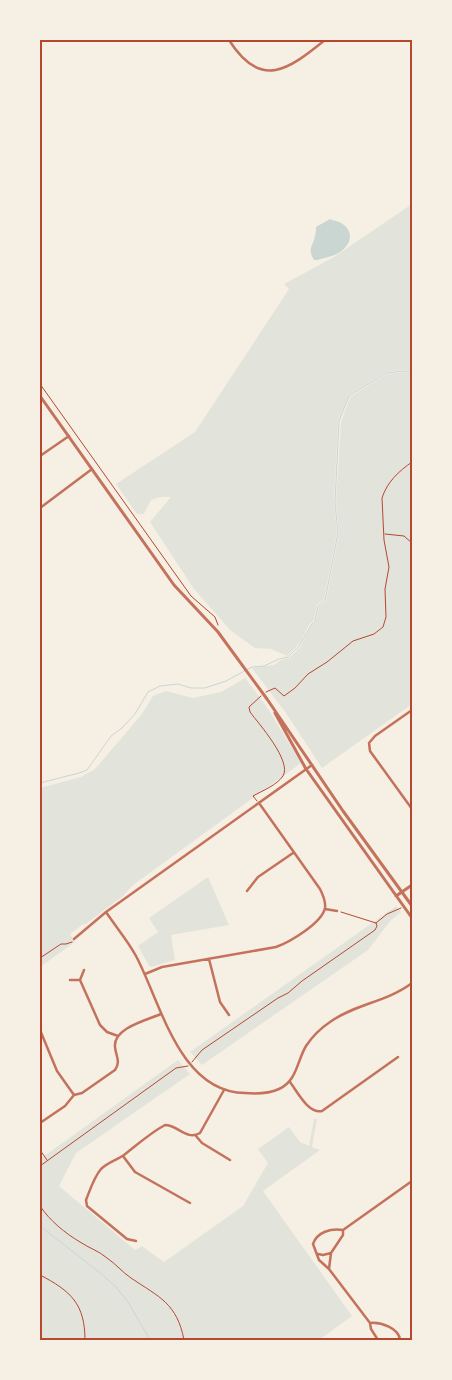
<svg xmlns="http://www.w3.org/2000/svg" width="452" height="1380" viewBox="0 0 452 1380" font-family="'Nunito Sans',sans-serif">
<rect width="100%" height="100%" fill="#f6efe4"/>
<!-- green -->
<path fill="#e2e4dc" d="M412,204v168l-9,-2 -17,2 -37,23 -11,26 -4,81 3,31 -13,66 -7,6 -3,15 -5,5 -9,18 -13,13 -16,-7 -16,-1 -25,-18 -36,-41 -44,-67 21,-25h-11l-9,3 -7,14h-7l-21,-30 79,-52 94,-143 -5,-5 50,-27z
M403,372l9,2v330l-90,64 -36,-55 -34,-45 22,-3 7,-5 8,-2 12,-12 10,-20 5,-5 3,-15 7,-5 13,-68 -3,-30 5,-81 9,-25 36,-23z
M245,678l22,29 34,56 -168,122 -10,11 -37,28 -4,1 -12,9 5,8 -35,25v-179l41,-11 14,-8 47,-55 11,-18 13,-5 27,7 28,-6z
M208,877l21,48 -58,10 4,25 -24,7 -2,-1 -11,-20 20,-14 -9,-14z
M396,906l5,6 -10,8 -23,30 -166,115 -12,-13z
M178,1060l12,14 -114,79 -17,33 76,64 7,-4 22,16 79,-56 25,-43 -10,-14 31,-22 11,15 9,4 5,-27h3l-5,28 8,3 -57,41 89,125 -33,24h-279v-181z"/>
<!-- water -->
<path fill="#c9d6d2" d="M330,219c4,2 8,2 11,4 14,8 10,22 -1,29 -7,5 -16,6 -23,8h-3c-7,-12 -1,-13 1,-24 1,-3 1,-6 1,-9z"/>
<g fill="none" stroke-linecap="round" stroke-linejoin="round">
<!-- stream -->
<path stroke="#c9d6d2" stroke-width="1" d="M40,783l39,-10 8,-3 24,-34 11,-8 13,-14 13,-22 12,-6 18,-2 13,4h14l21,-7 26,-14 12,-1 15,-7 9,-2 12,-12 11,-20 4,-4 3,-15 7,-6 13,-67 -3,-30 4,-82 10,-25 37,-23 17,-2 9,2
M40,1226l59,46 16,14 13,16 22,38"/>
<!-- path -->
<path stroke="#b5482f" stroke-width="1" d="M40,384l151,212 24,21 3,8
M385,534l19,2 8,7
M266,692l9,-4 9,8 11,-8 13,-14 19,-12 26,-21 21,-7 9,-7 3,-10 -1,-28 4,-22 -5,-27 -2,-42c5,-16 17,-27 30,-36
M257,801l-4,-5c9,-5 24,-11 30,-20 9,-15 -24,-52 -33,-64l-1,-5 12,-11
M376,923l11,-9 14,-6
M40,958l21,-14h5l6,-2
M192,1062l10,-12 76,-52 10,-5 14,-12 73,-51 2,-4 -1,-3 -35,-11
M40,1150l7,10
M40,1166l136,-98 12,-2
M40,1206c10,15 25,27 40,36 9,6 19,9 27,16 9,6 15,14 24,20 28,19 46,25 53,62
M40,1275c31,16 45,29 45,65"/>
<!-- minor -->
<path stroke="#c5725c" stroke-width="2.5" d="M229,40c32,51 60,29 96,0
M40,456l29,-20
M40,508l52,-39
M412,710l-37,26 -6,7 1,8 42,58
M247,891l11,-14 35,-24
M325,909l12,2
M106,912c10,15 22,29 30,44 25,47 43,136 109,137 11,1 23,1 34,-4 18,-8 18,-28 27,-43 6,-9 15,-18 24,-24 25,-18 57,-20 82,-39
M74,939l32,-27 206,-147
M209,959l11,43 9,13
M145,974l17,-7 114,-20c14,-5 46,-24 49,-39 1,-6 -2,-13 -5,-19l-61,-86
M70,980h10l4,-10
M80,980l20,45 7,7 11,4
M40,1030l17,41 17,24
M290,1082c7,9 18,32 32,29l76,-54
M40,1123l25,-17 9,-11 8,-2 33,-23c6,-9 1,-13 0,-23 -2,-19 32,-27 46,-33
M196,1136l6,7 28,17
M123,1156l12,16 55,31
M136,1241l-9,-2 -40,-33 -1,-6c4,-10 8,-23 15,-31 7,-7 16,-9 23,-14 13,-10 26,-22 41,-30 13,0 22,16 35,8l24,-43
M318,1254l5,1 8,-2
M329,1269l2,-16 12,-18v-5
M370,1323c11,-1 29,5 30,17
M378,1340l-7,-11 -1,-6 -41,-54 -10,-9 -6,-16c4,-12 18,-16 30,-14l69,-49"/>
<!-- tertiary -->
<path stroke="#c5725c" stroke-width="3" d="M40,396l134,189 44,47 49,67 76,112 69,95
M275,713l31,56 106,149
M396,896l16,-11"/>
</g>
<!-- border -->
<rect width="452" height="1380" fill="none" stroke="#f6efe4" stroke-width="82"/>
<rect x="41" y="41" width="370" height="1298" fill="none" stroke="#b5482f" stroke-width="2"/>
</svg>
